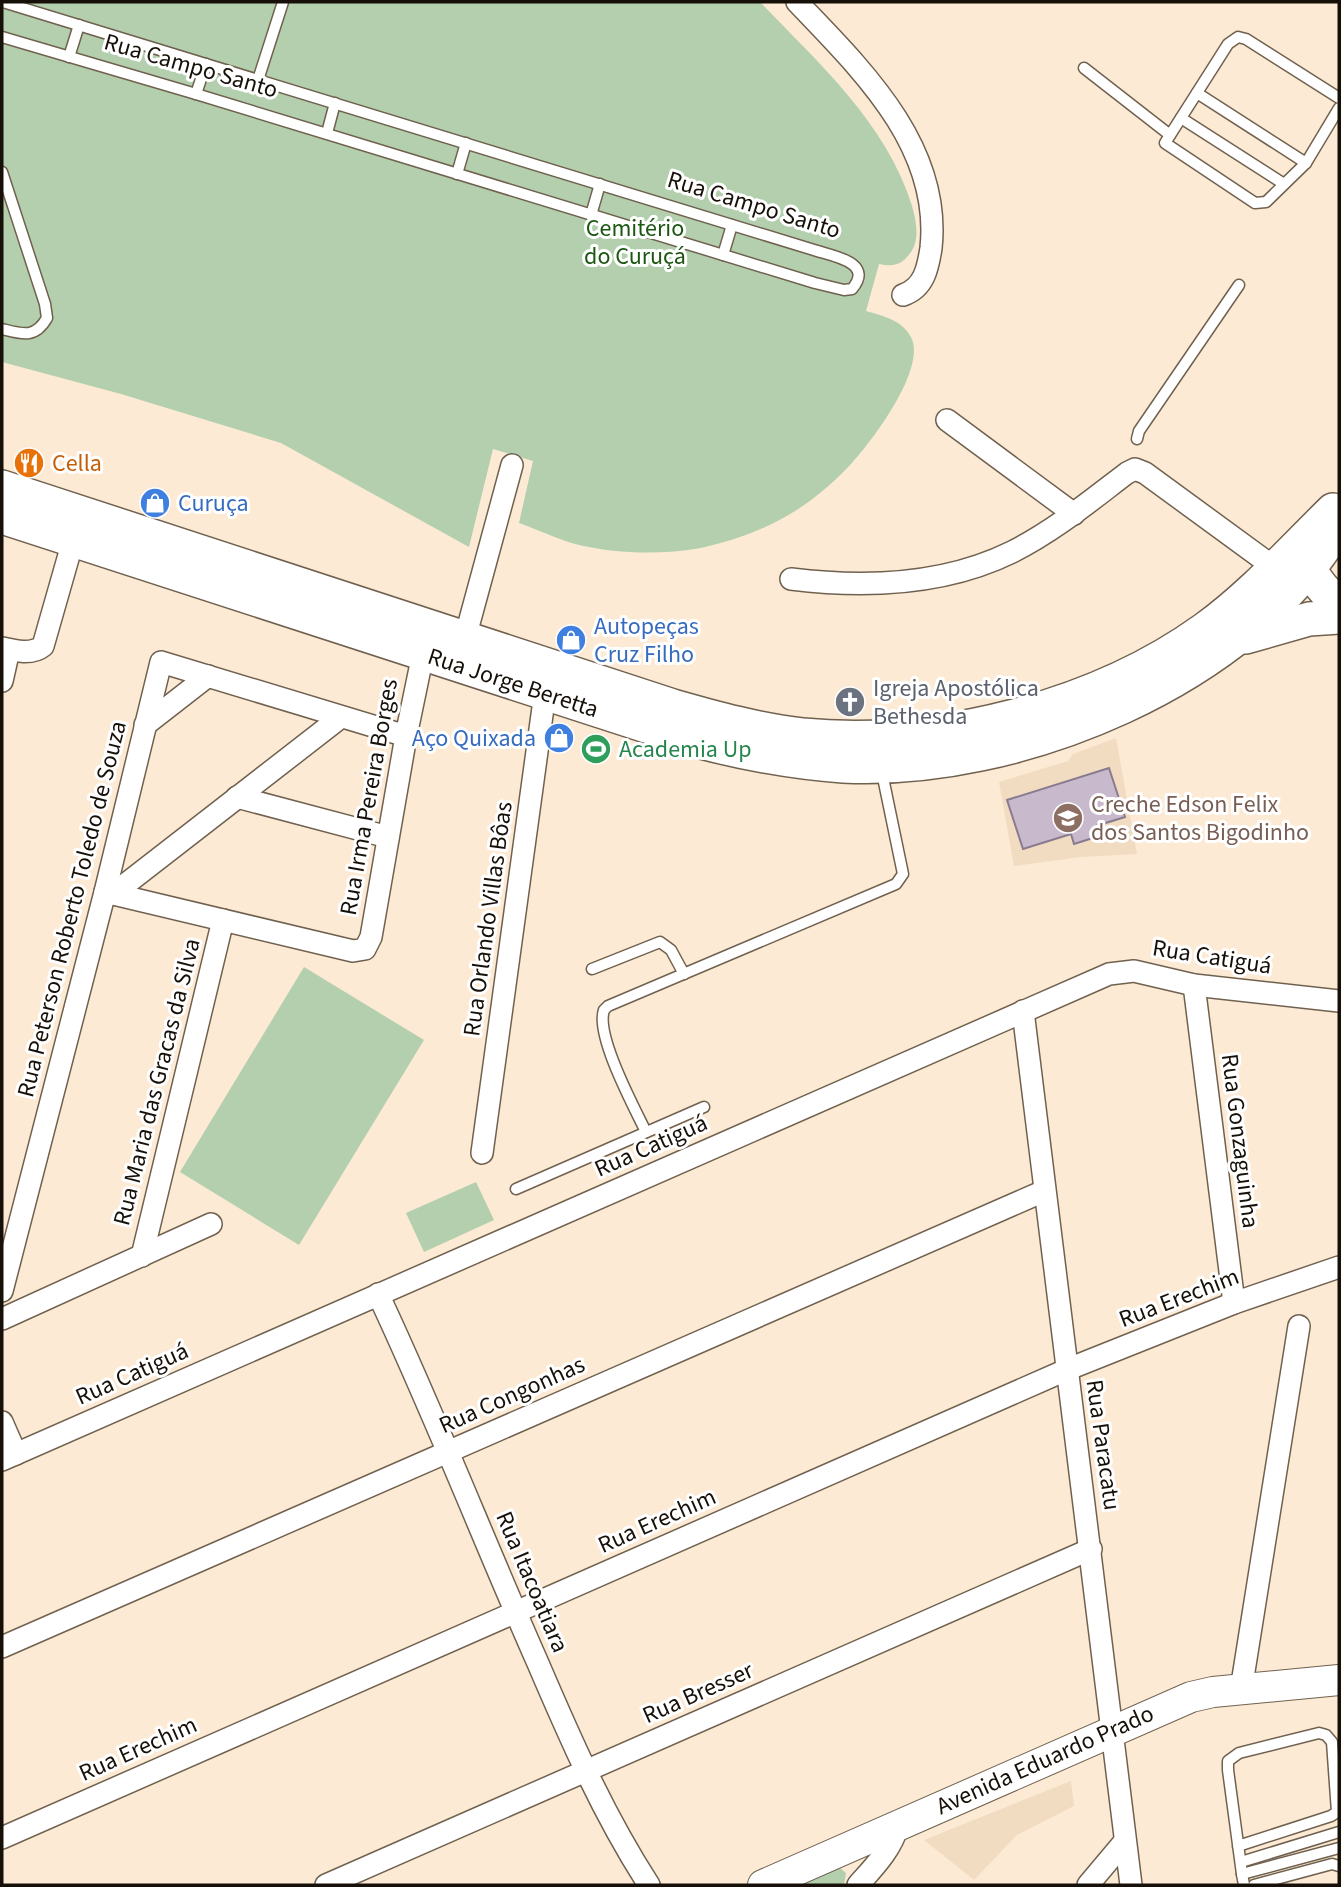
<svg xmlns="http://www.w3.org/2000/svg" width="1341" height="1887" viewBox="0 0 1341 1887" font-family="'Source Sans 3',sans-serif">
	<rect width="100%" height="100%" fill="#fcead5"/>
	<g fill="#f2dcc1">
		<path d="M1116,738L1137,854L1081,857L1014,866L999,782L1068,761L1073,754Z"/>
		<path d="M1071,1781L1074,1806L1017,1835L974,1880L924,1840Z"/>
	</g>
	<g fill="#b3cfae">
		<path d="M2,2H760C818,63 886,122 912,206C916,220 920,239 911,252C902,265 894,267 879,264L866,311C883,316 902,320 911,337C927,368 873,440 852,463C835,481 816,498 795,511C767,529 733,541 701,548C661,555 619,554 579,545C559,540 539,530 519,523L533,461L493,449L469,547L281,443L121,394L2,362Z"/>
		<path d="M304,967L424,1040L299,1245L180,1172Z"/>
		<path d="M476,1182L494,1220L424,1252L406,1213Z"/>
		<path d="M839,1867L846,1873L844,1885H792Z"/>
	</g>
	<path fill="#c8b9cd" stroke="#897b8e" stroke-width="2" d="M1109,768L1125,817L1096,826L1099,836L1074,844L1071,834L1023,849L1007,800Z"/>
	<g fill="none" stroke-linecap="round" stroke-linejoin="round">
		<g stroke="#70614f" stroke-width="13">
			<g id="lane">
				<path d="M2,37L196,94L815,283L844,290L852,289C875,262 832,256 814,250L3,2"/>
				<path d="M69,57L79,25"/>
				<path d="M1084,68L1170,135"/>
				<path d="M258,80L283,2"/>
				<path d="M1197,93L1306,163"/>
				<path d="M196,94L206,64"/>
				<path d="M1339,98L1246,39L1238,37L1228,44L1165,143L1255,203L1266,202L1306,163L1339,108"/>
				<path d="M1181,118L1284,184"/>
				<path d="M327,133L335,103"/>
				<path d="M2,172L45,304L47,318C35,339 22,334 2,329"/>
				<path d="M457,174L466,143"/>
				<path d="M591,215L600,184"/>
				<path d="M723,255L732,225"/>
				<path d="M1137,439L1139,431L1239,285"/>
				<path d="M592,969L660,942L671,950L684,974"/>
				<path d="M646,1132C634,1107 595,1035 604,1010L608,1006L896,884L903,874L881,768"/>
				<path d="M516,1189L704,1107"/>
				<path d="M1238,1846L1331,1816L1337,1812L1332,1742L1326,1735L1319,1733L1239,1753L1228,1761V1770L1242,1874L1244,1885"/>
				<path d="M1241,1862L1339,1832"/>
				<path d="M1242,1874L1339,1848"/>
				<path d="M1254,1885L1332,1864L1339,1866"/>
			</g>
		</g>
		<g stroke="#70614f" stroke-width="24">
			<g id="street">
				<path d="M797,2C861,69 942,146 931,248C928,268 924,288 903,295"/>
				<path d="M947,420L1074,514"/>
				<path d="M791,579C864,588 945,585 1012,552C1054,531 1090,501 1127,473L1135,469L1145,473L1275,568"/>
				<path d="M465,638L512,465"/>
				<path d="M2,648C15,651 32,655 43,646L73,541"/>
				<path d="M2,681L9,650"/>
				<path d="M145,725L208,676"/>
				<path d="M237,797L388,837"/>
				<path d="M105,892L353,951L365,949L371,937L406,736L423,654"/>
				<path d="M113,894L341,717"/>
				<path d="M1194,985L1234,1303"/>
				<path d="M1023,1011L1131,1885"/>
				<path d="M482,1153L545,693"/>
				<path d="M142,1256L223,920"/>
				<path d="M2,1291L105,892L161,662L406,736"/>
				<path d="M378,1294C435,1415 483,1539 537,1661C570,1738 603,1814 649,1885"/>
				<path d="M2,1319L211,1224"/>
				<path d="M2,1422L16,1454"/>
				<path d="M2,1460L1109,974L1134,971L1194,985L1339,1001"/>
				<path d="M2,1647L1044,1191"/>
				<path d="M1241,1690L1299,1326"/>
				<path d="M2,1838L1066,1370L1234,1303L1339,1267"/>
				<path d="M326,1885L1091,1549"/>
				<path d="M858,1885C874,1867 891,1850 898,1826"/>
				<path d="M1088,1885L1125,1841"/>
			</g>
		</g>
		<g stroke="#70614f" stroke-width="32">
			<path id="secondary" d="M763,1885L1191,1697L1213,1692L1339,1680"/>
		</g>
		<g stroke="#70614f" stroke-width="36">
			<g id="primary">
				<path d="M2,487L673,706C715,718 758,730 802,735C936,748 1095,708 1205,629C1252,595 1291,551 1333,510"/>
				<path d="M2,517L671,734C727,750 785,762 843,766C1017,775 1249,680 1339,525"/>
				<path d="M1309,548C1302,568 1324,592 1339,603"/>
				<path d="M1246,637L1309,619L1339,617"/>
			</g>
		</g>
		<use href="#lane" stroke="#fff" stroke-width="10"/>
		<use href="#street" stroke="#fff" stroke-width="21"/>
		<use href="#secondary" stroke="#fff" stroke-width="30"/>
		<use href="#primary" stroke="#fff" stroke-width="33"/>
	</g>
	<defs>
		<g id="restaurant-disc" transform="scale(1.575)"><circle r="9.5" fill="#e8710a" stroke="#fff"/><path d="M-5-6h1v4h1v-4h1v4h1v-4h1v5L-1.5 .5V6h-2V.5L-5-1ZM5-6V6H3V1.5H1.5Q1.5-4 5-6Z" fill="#fff"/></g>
		<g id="shop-disc" transform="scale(1.575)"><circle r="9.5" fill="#3f7fe0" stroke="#fff"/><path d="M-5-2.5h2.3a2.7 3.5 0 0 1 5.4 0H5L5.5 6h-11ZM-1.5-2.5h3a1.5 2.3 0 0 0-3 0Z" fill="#fff"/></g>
		<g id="church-disc" transform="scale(1.575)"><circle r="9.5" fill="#6b7280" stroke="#fff"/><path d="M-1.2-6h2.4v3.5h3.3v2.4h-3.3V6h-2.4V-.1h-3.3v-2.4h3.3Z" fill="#fff"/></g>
		<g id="stadium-disc" transform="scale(1.575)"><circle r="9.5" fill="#2e9e5b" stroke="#fff"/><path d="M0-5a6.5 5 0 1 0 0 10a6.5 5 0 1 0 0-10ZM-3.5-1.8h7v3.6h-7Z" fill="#fff"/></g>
		<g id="school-disc" transform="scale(1.575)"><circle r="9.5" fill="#8d6e63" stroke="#fff"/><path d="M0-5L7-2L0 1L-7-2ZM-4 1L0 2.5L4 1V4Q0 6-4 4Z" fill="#fff"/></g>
	</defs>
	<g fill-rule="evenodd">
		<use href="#restaurant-disc" x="29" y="463"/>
		<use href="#shop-disc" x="155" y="503"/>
		<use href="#shop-disc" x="571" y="640"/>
		<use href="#church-disc" x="850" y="702"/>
		<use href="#shop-disc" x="559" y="738"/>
		<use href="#stadium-disc" x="596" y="749"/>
		<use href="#school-disc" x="1068" y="818"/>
	</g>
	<g text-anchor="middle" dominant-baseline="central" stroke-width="6" stroke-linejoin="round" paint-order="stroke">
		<g font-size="24" fill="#161009" stroke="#fff">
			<text transform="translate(191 66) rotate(16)">Rua Campo Santo</text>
			<text transform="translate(754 205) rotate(17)">Rua Campo Santo</text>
			<text transform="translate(513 683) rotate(18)">Rua Jorge Beretta</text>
			<text transform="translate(369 797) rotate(-80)">Rua Irma Pereira Borges</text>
			<text transform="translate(72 909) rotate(-76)">Rua Peterson Roberto Toledo de Souza</text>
			<text transform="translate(488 919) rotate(-82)">Rua Orlando Villas Bôas</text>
			<text transform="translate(1212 957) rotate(9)">Rua Catiguá</text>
			<text transform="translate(157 1082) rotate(-76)">Rua Maria das Gracas da Silva</text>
			<text transform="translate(1240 1141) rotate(83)">Rua Gonzaguinha</text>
			<text transform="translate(651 1146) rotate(-24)">Rua Catiguá</text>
			<text transform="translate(1179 1298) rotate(-21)">Rua Erechim</text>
			<text transform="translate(132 1374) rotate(-24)">Rua Catiguá</text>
			<text transform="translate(512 1395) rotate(-24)">Rua Congonhas</text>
			<text transform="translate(1103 1445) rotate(82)">Rua Paracatu</text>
			<text transform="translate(657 1521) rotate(-24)">Rua Erechim</text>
			<text transform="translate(532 1582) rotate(67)">Rua Itacoatiara</text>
			<text transform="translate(698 1693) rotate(-24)">Rua Bresser</text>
			<text transform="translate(138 1749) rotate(-24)">Rua Erechim</text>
			<text transform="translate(1045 1760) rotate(-24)">Avenida Eduardo Prado</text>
		</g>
		<g font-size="24" fill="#1c5712" stroke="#fff">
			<text x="635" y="228">Cemitério<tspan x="635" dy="28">do Curuçá</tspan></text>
		</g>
		<g font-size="24" fill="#c56008" stroke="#fff" text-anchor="start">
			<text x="52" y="463">Cella</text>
		</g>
		<g font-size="24" fill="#366cbe" stroke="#fff" text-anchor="start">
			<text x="178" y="503">Curuça</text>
			<text x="594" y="626">Autopeças<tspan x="594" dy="28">Cruz Filho</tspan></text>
			<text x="536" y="738" text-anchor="end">Aço Quixada</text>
		</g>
		<g font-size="24" fill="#5b616d" stroke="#fff" text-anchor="start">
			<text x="873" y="688">Igreja Apostólica<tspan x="873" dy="28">Bethesda</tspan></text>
		</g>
		<g font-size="24" fill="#27864d" stroke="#fff" text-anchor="start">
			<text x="619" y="749">Academia Up</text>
		</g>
		<g font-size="24" fill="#785e54" stroke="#fff" text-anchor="start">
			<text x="1091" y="804">Creche Edson Felix<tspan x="1091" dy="28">dos Santos Bigodinho</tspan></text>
		</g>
	</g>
	<rect width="1341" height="1887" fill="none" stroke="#161009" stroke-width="7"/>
</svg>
